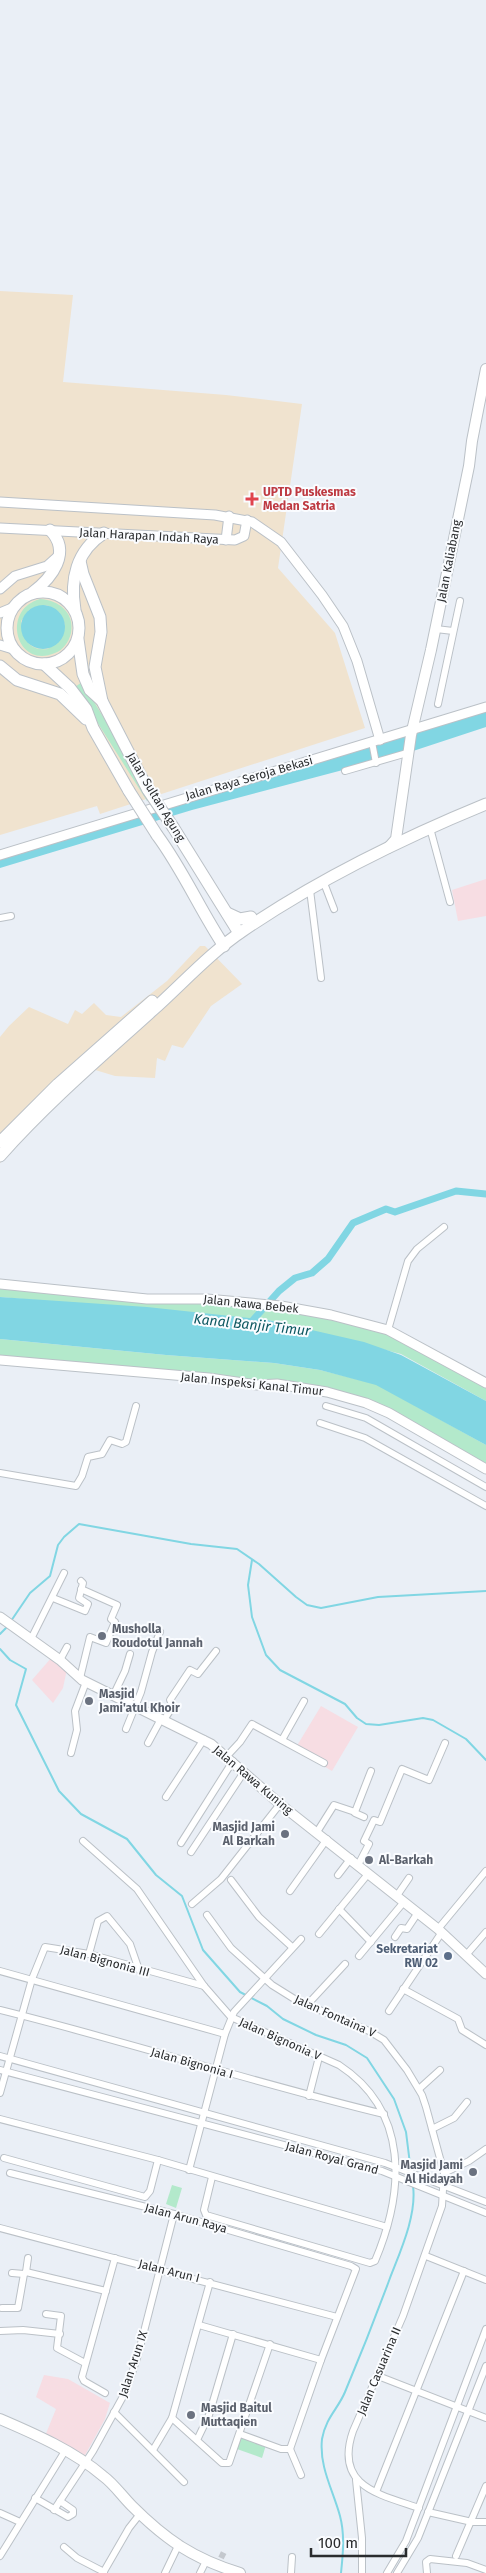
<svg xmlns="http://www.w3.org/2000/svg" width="486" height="2573" viewBox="0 0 486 2573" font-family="'Fira Sans',sans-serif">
	<rect width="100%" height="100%" fill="#eaeff6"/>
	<g fill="#f0e3cf">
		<path d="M0,291L73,295L63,382L226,395L302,404L278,568L335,633L365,728L100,814L97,806L0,835Z"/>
		<path d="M200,946H205L242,984L211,1006L183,1048L172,1045L165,1061L157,1058L155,1078L115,1076L92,1069L0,1163V1037L9,1026L29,1007L68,1024L75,1010L82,1014L94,1003L106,1015L121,1017L167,981Z"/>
	</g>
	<g fill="#f7dde3">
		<path d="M486,879V916L458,921L452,890Z"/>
		<path d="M52,1657L67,1669L63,1688L53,1703L32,1680Z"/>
		<path d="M321,1706L358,1727L332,1771L295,1749Z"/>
		<path d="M44,2375L68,2379L110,2403L105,2419L84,2457L45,2436L56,2409L36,2397Z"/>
	</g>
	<g fill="#b3e9cb" fill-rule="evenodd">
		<path d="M40,599C59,600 75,613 71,633C69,642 63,650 55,653C17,670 0,610 40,599ZM47,605L59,612L65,624L48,649C27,651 24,638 21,621L29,610Z"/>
		<path d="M82,682L153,799L147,801L75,687Z"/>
		<path d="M0,1284L281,1306L388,1330L486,1383V1401L401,1354L268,1320L0,1297Z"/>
		<path d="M0,1339L166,1355L274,1363L320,1370L376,1384L486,1445V1469L389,1413L313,1389L0,1360Z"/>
		<path d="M172,2185L182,2188L176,2208L166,2204Z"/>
		<path d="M241,2437L266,2445L262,2458L237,2449Z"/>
	</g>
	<g fill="#81d6e3">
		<circle cx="43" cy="627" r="22"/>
		<path d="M486,707V727L407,753L192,810L0,868V854Z"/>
		<path d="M0,1297L147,1307L268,1320L364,1342L401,1355L486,1401V1445L376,1385L320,1370L274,1363L166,1355L0,1339Z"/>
	</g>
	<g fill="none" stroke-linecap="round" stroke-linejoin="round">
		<g stroke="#81d6e3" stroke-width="2">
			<path d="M252,1560L248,1585L252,1617L266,1655L280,1670L345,1704L357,1718L366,1724L379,1725L423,1718L433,1720L466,1739L486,1760"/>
			<path d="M11,1621L30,1593L50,1576L58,1545L64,1537L79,1524L191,1544L237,1549L259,1564L296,1597L307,1605L321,1608L378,1597L486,1591"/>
			<path d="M0,1634L7,1627"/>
			<path d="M0,1649L10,1660L26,1669L16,1705L59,1791L81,1814L127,1839L156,1875L182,1896L203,1950L240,1992L267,2006L283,2019L316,2035L346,2045L367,2058L394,2099L406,2132L411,2172"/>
			<path d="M341,2573C343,2554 345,2535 340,2516C333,2490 319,2467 322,2439C326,2417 338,2409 345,2392C361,2354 376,2316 390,2278C400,2252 417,2215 413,2186"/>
		</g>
		<path stroke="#81d6e3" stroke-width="7" d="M253,1320L279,1291L295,1278L312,1273L328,1259L353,1223L386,1209L395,1212L456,1191L486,1194"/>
		<path stroke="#c4c8ce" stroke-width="6" stroke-dasharray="6 3" stroke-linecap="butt" d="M221,2558L225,2550"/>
		<g stroke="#bbc1c7" stroke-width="8">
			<g id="street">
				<path d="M436,629L453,631"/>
				<path d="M438,704L460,601"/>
				<path d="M372,742L376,763"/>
				<path d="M345,771L407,753"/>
				<path d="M430,828L450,902"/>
				<path d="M324,883L334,909"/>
				<path d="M310,890L321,978"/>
				<path d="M0,918L11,916"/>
				<path d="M388,1330L408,1261L417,1249L444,1227"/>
				<path d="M326,1406L366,1418L486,1487"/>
				<path d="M320,1423L365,1438L486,1506"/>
				<path d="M0,1473L76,1486L82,1476L88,1457L102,1454L110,1440L122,1444L126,1442L136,1406"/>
				<path d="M53,1598L85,1611L88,1604L79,1598L83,1583L81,1581"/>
				<path d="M31,1639L64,1573"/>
				<path d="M60,1660L67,1647"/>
				<path d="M80,1678L90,1637L106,1643L115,1622L111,1619L117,1605L81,1589"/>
				<path d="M113,1696L125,1671L130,1654"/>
				<path d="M164,1720L173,1706L170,1700L190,1670L198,1674L216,1651"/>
				<path d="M126,1729L141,1692L152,1652L160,1632"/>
				<path d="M282,1740L304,1701"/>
				<path d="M148,1743L161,1719"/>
				<path d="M71,1753L77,1730L75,1711L86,1682"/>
				<path d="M227,1756L240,1742L252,1724L324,1763"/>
				<path d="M166,1797L204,1739"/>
				<path d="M355,1813L364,1817"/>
				<path d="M317,1832L334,1805L355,1812L371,1771"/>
				<path d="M83,1841L137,1889L204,1986L231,2017L339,2065C409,2111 405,2190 375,2261L370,2263L206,2215L204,2210L212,2177"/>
				<path d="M181,1843L233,1761"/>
				<path d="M191,1852L244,1772"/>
				<path d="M358,1865L369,1844L364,1841L374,1820L380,1822L402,1769L429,1780L445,1743"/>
				<path d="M338,1875L351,1858"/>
				<path d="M231,1880L259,1917L292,1947"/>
				<path d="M290,1891L327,1839"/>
				<path d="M396,1897L409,1878"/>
				<path d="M192,1904L221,1879L280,1804"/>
				<path d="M339,1909L371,1942"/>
				<path d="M207,1915L231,1948L272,1985L296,2000L369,2031L384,2040L407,2070L422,2095L426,2107L444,2173L442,2206L403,2316L353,2431C334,2486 378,2494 419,2508"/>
				<path d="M438,1929L486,1871"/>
				<path d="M319,1934L368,1874"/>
				<path d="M395,1937L401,1928L407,1929L417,1914"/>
				<path d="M89,1954L98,1921L107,1916L130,1944L139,1970"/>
				<path d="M467,1954L486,1932"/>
				<path d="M359,1956L403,1903"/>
				<path d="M0,1971L225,2034"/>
				<path d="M403,1989L458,2019L462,2030L486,2045"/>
				<path d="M307,2005L345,1964"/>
				<path d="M0,2010C129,2042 255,2083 384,2114"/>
				<path d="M389,2011L442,1932"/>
				<path d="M0,2056L385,2163L486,2202"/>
				<path d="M0,2070L382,2171L486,2213"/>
				<path d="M419,2089L440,2070"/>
				<path d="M0,2093L32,1979L45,1947L89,1954L204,1986"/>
				<path d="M309,2096L319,2057"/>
				<path d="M0,2119L158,2160L387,2227"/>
				<path d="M432,2129L454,2118L467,2102"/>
				<path d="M4,2158L145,2197L150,2191L158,2160"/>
				<path d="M189,2170L225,2034L234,2012L301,1939"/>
				<path d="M10,2173L174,2214L351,2266L356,2269L321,2360L290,2449"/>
				<path d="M444,2173L469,2161L486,2149"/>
				<path d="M0,2228L337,2317"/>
				<path d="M426,2256L486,2280"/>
				<path d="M26,2272L28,2258"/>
				<path d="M12,2273L24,2274L26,2272L106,2291"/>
				<path d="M2,2308H18L24,2274"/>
				<path d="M46,2314L61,2316L57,2348L85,2363"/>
				<path d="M199,2325L321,2360"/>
				<path d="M0,2331L23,2330L60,2334"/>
				<path d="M378,2376L486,2418"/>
				<path d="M105,2393L84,2381L82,2377L115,2258"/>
				<path d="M114,2412L184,2482"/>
				<path d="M172,2418L222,2463H229L270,2344"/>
				<path d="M240,2434L281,2449H290L301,2475"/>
				<path d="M197,2440L209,2415L233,2334"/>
				<path d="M153,2450L172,2418L210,2282"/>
				<path d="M356,2480L362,2538V2573"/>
				<path d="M376,2492L464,2271"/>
				<path d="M35,2498L68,2517L73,2514V2510L60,2501"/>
				<path d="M54,2510L93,2451L126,2391L138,2355L174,2214"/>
				<path d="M428,2512L472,2522H486"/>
				<path d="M0,2513L20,2522"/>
				<path d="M64,2547L77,2558L104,2572"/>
				<path d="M0,2556L65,2451"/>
				<path d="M456,2556L486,2486"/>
				<path d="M103,2573L129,2528L140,2514"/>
				<path d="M165,2573L178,2546"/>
				<path d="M200,2573L206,2561"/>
				<path d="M291,2573L292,2557"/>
				<path d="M387,2573L406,2541L486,2329"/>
				<path d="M397,2573L418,2538L486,2366"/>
				<path d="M427,2573L426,2562L430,2559L467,2563L486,2570"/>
			</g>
		</g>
		<g stroke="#bbc1c7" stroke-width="11">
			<g id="secondary">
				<path d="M0,502L215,515L252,522L281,542L322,595L343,626L357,661L380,740"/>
				<path d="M0,528L235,540L244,536L247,520"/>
				<path d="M226,540L229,516"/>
				<path d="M0,589L15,576L47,566L57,557"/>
				<path d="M0,613L12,608"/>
				<path d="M0,645L13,649"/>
				<path d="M0,855L486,707"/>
				<path d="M0,1284L147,1299H207L281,1306L331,1315L388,1330L486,1383"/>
				<path d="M0,1360L209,1378L257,1385L277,1384L327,1392L366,1403L389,1413L486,1469"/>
				<path d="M0,1617L60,1660L82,1680L211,1744L280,1804L438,1929L486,1974"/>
			</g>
		</g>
		<g stroke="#bbc1c7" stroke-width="12">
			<g id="primary">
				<path d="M388,848L396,839L411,735L431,650L469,466L472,441L486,369"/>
				<path d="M0,2419C35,2434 74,2451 103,2476C114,2484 122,2496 132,2506C166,2540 194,2559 240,2573"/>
			</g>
		</g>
		<g stroke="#bbc1c7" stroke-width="13">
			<g id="highway">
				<path d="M80,561L83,574L100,617L101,632L95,667L102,701"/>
				<circle cx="43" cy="628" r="36"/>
				<path d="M32,593C52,578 72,552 50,530"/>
				<path d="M75,610C70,580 76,551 104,533"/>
				<path d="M78,639L83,674L90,690L102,701L148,790"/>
				<path d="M44,664L70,688L86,709L93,728L129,791"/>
				<path d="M0,666L17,680L60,694L86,719"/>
				<path d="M173,827L239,933"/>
				<path d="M157,835C183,870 200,910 224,946"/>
				<path d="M227,913L240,919L251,917"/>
				<path d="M0,1142L58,1084L152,1001"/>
				<path d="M0,1156C47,1103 101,1057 153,1010C183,983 211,952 244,930C319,879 403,838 486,804"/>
			</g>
		</g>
		<use href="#street" stroke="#fff" stroke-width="6"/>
		<use href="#secondary" stroke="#fff" stroke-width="9"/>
		<use href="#primary" stroke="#fff" stroke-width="10"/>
		<use href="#highway" stroke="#fff" stroke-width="11"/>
		<g stroke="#bbc1c7" stroke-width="13" stroke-linecap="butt">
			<g id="highway-bridge">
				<path d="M148,790L173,827"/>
				<path d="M129,791L157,835"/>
			</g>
		</g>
		<use href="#highway-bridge" stroke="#fff" stroke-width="11"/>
	</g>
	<path fill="#e0444e" stroke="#fafcff" stroke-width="2" d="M249.5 491.5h5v5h5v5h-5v5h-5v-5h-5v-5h5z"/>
	<g fill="#6b7280" stroke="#fafcff" stroke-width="2">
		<circle cx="102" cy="1636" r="5"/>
		<circle cx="89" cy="1701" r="5"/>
		<circle cx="285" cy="1834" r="5"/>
		<circle cx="369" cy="1860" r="5"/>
		<circle cx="473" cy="2172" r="5"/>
		<circle cx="191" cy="2415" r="5"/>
	</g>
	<circle fill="#5c6f8a" stroke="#fafcff" stroke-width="2" cx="448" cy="1956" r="5"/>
	<g text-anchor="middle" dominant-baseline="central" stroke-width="4" stroke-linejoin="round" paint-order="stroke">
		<g font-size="12" font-weight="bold" fill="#be3a42" stroke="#fafcff" text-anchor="start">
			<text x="263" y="492">UPTD Puskesmas<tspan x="263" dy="14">Medan Satria</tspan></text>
		</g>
		<g font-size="12" fill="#2a2c2e" stroke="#fafcff">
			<text transform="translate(149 536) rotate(3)">Jalan Harapan Indah Raya</text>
			<text transform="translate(449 561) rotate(-79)">Jalan Kaliabang</text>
			<text transform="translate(249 778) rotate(-16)">Jalan Raya Seroja Bekasi</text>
			<text transform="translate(156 797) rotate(59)">Jalan Sultan Agung</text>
			<text transform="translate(251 1304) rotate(6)">Jalan Rawa Bebek</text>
			<text transform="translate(252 1384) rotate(6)">Jalan Inspeksi Kanal Timur</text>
			<text transform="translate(253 1780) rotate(40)">Jalan Rawa Kuning</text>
			<text transform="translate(105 1961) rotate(15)">Jalan Bignonia III</text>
			<text transform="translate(335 2016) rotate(24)">Jalan Fontaina V</text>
			<text transform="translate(280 2039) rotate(24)">Jalan Bignonia V</text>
			<text transform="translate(192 2063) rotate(16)">Jalan Bignonia I</text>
			<text transform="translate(332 2158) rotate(15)">Jalan Royal Grand</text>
			<text transform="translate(186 2218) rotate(15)">Jalan Arun Raya</text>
			<text transform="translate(169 2271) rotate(14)">Jalan Arun I</text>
			<text transform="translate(133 2364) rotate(-72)">Jalan Arun IX</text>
			<text transform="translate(379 2371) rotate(-67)">Jalan Casuarina II</text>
		</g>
		<g font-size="12" font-weight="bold" fill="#5b616d" stroke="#fafcff" text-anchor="start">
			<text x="112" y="1629">Musholla<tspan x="112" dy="14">Roudotul Jannah</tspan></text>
			<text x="99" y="1694">Masjid<tspan x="99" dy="14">Jami'atul Khoir</tspan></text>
			<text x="275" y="1827" text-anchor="end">Masjid Jami<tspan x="275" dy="14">Al Barkah</tspan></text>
			<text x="379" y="1860">Al-Barkah</text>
			<text x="463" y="2165" text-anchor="end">Masjid Jami<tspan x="463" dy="14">Al Hidayah</tspan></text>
			<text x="201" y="2408">Masjid Baitul<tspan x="201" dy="14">Muttaqien</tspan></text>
		</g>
		<g font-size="12" font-weight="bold" fill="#4e5e75" stroke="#fafcff" text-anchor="end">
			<text x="438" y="1949">Sekretariat<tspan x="438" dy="14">RW 02</tspan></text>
		</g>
		<g font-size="14" font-style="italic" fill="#0d5861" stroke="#fafcff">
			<text transform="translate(252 1325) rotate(6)">Kanal Banjir Timur</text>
		</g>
	</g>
	<path d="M311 2548v8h95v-8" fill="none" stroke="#2a2c2e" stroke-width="2.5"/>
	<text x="318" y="2548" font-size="15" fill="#2a2c2e" stroke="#fafcff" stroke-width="4" paint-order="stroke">100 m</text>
</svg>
